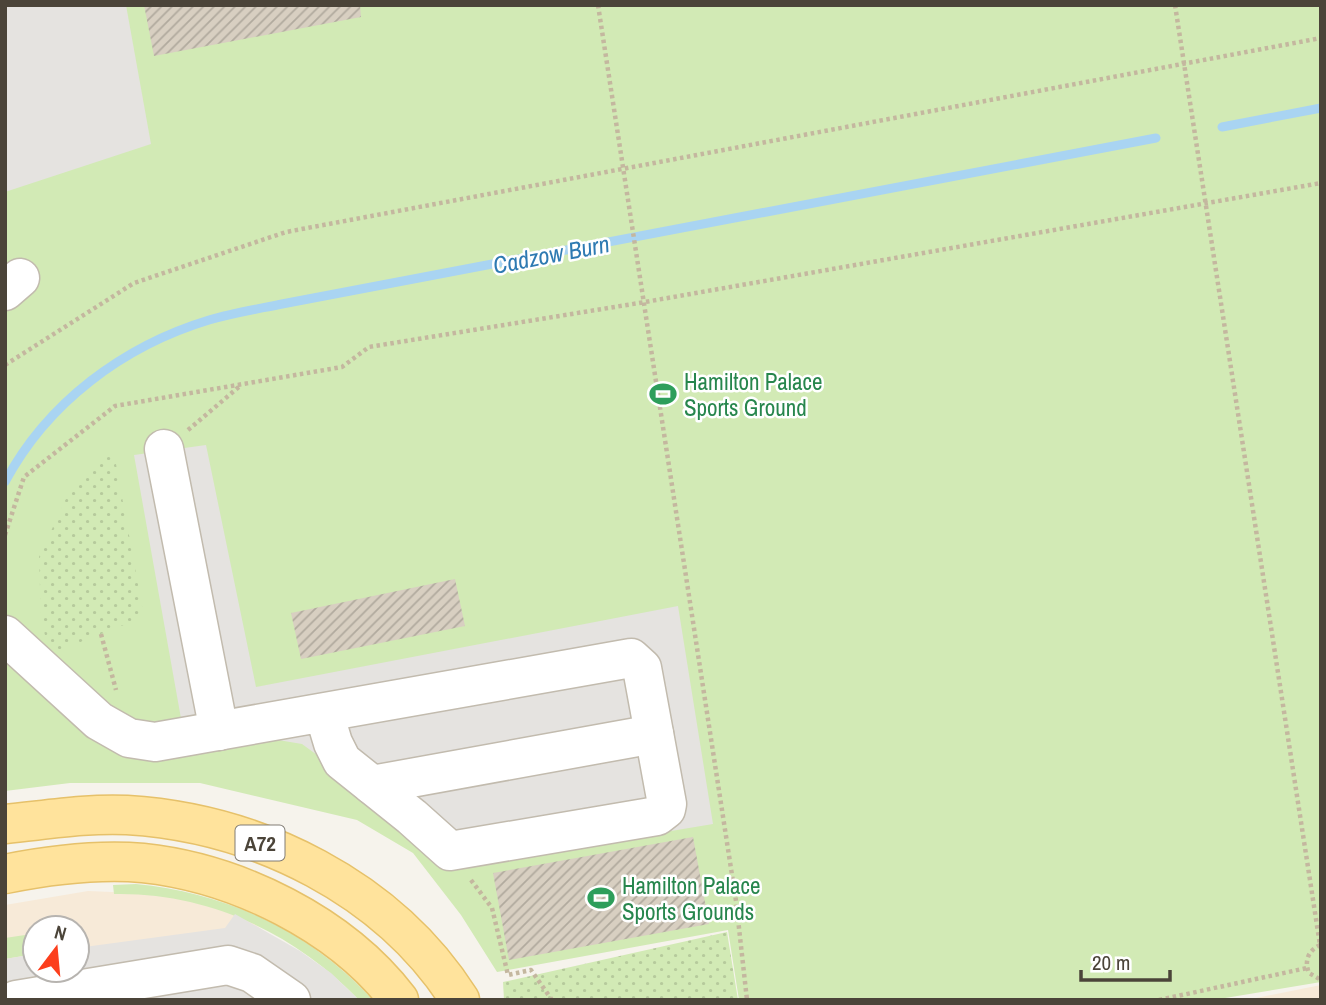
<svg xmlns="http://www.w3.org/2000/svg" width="1326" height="1005" viewBox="0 0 1326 1005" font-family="'Archivo Narrow',sans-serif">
	<defs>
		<pattern id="park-dots" width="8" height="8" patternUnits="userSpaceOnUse" patternTransform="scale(1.75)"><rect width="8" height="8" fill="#d2eab5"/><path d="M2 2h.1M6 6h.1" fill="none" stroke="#b6ca9c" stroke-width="1.8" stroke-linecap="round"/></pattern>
		<pattern id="building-hatch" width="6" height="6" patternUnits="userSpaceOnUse" patternTransform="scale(1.75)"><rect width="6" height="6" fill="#d8cfc1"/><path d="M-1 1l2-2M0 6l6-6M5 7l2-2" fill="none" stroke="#b1aa9e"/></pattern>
	</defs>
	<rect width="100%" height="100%" fill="#f6f3ec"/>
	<g fill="#f7ead8" fill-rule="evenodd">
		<path d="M88,891L136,893L183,899L235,914L253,923L359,1000H5V905ZM35,928H77V970H35Z"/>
		<path d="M1321,985V1000H1246Z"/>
	</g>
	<g fill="#d2eab5">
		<path d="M5,5H1321V982L1213,1000H739L728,930L497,972L461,915L413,853L357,820L200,783H70L5,791Z"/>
		<path d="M136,884C227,893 310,931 373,1000H359C295,933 207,892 114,894L113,885Z"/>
		<path d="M25,935L27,945L35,943V954L5,959V938Z"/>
	</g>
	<g fill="url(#park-dots)">
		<path d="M114,453L144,617L50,654L41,620L39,557L70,490L99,462Z"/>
		<path d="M727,932L738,1000H504L503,982Z"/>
	</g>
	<g fill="#e5e3e0">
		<path d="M5,5H126L151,144L5,192Z"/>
		<path d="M206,445L256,687L678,606L713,824L468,865L302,744L182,724L134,455Z"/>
		<path d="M235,914L300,951L331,973L359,1000H262L261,997L245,1000H5V959L35,954V970H77V948L225,928Z"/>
	</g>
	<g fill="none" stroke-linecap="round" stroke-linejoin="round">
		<g stroke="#a9d4f2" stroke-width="9">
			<path d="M1222,127L1321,108"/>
			<path d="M5,482C47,403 123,346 209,320C233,313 258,309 282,304L1156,138"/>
		</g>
	</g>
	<g fill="url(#building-hatch)">
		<path d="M144,5H360L361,17L154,56Z"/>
		<path d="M455,579L465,626L301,659L291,613Z"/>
		<path d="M693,837L709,924L509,960L493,873Z"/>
	</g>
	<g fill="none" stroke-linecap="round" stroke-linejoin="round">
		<g stroke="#c2bbae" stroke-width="41">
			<g id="minor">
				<path d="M5,291L20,278"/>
				<path d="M164,449L219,731"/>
				<path d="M5,635L99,721L129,738L155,742L631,658L642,668L667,804L666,809L657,816L450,851L412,817L342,761L333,743L324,713"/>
				<path d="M372,785L654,734"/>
				<path d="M16,1000L228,965L252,973L291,1000"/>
			</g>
		</g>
		<g stroke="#e6c16a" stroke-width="41">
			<g id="major">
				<path d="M5,824C46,820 87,813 127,815C258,823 389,888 460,1000"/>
				<path d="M5,874C50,865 97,859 143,863C237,873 341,924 399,1000"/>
			</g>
		</g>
		<g stroke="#c4b79f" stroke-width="4.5" stroke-dasharray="3.5 3.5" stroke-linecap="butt">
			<path d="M598,5L736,901L747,1000"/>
			<path d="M1175,5L1320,945"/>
			<path d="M5,365L134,283L286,232L1321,38"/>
			<path d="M188,430L240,386"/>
			<path d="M5,535L24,477L115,406L342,367L369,347L645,302L1321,183"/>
			<path d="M101,634L116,690"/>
			<path d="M471,880L492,908L508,975L531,970L552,1000"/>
			<path d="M1320,945C1308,951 1304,961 1309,973L1321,980"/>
			<path d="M1159,1000L1307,968"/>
		</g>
		<use href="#minor" stroke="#fff" stroke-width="38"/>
		<use href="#major" stroke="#ffe39c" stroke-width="38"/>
	</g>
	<defs>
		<g id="stadium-bare" transform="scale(2.1)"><path d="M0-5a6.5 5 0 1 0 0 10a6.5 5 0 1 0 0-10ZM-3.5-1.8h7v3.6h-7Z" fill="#2e9e5b" stroke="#fff" stroke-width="2.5" paint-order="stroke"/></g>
	</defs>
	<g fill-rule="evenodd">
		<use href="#stadium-bare" x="663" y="394"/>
		<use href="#stadium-bare" x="601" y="898"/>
	</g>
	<g text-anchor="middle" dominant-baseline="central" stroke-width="5" stroke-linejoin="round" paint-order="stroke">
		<rect fill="#fff" stroke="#817c74" stroke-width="2" x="235.5" y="825.5" width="49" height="35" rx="5"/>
		<g font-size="21" font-weight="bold" fill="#4b4439">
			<text x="260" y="843">A72</text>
		</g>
		<g font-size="23" fill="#27864d" stroke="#fff" text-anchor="start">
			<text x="684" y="381">Hamilton Palace<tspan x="684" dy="26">Sports Ground</tspan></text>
			<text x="622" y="885">Hamilton Palace<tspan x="622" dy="26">Sports Grounds</tspan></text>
		</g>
		<g font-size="24" font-style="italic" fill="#2e7ab2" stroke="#fff">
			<text transform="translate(551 254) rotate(-11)">Cadzow Burn</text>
		</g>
	</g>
	<rect width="1326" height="1005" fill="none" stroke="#4b4439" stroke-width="14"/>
	<g transform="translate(56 949) rotate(16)"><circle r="33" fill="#ffffff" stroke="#b7b4b0" stroke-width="2"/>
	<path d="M0-5L12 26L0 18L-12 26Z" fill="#fc3f1d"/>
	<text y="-10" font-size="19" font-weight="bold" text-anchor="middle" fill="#4b4439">N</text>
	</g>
	<path d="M1081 970v10h89v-10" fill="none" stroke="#4b4439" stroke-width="3.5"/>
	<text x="1092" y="970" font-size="21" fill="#4b4439" stroke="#ffffff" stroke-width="5" paint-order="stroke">20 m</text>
</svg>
